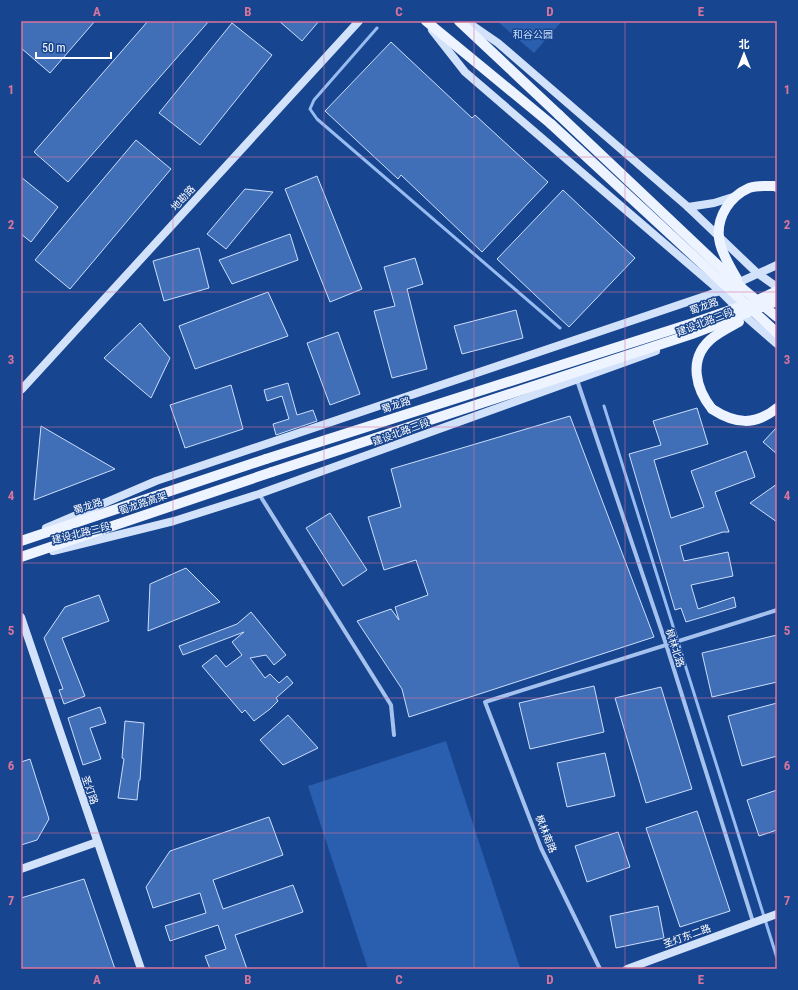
<svg xmlns="http://www.w3.org/2000/svg" width="798" height="990" viewBox="0 0 798 990" font-family="'Roboto Condensed','Noto Sans SC',sans-serif">
	<rect width="100%" height="100%" fill="#18458f"/>
	<g fill="#2a5eae">
		<path d="M497,21H562L534,53Z"/>
		<path d="M446,741L520,968L368,969L308,786Z"/>
	</g>
	<g fill="none" stroke-linecap="round" stroke-linejoin="round">
		<g stroke="#97bcf2" stroke-width="3">
			<path d="M377,28L314,100L310,109L317,119L560,328"/>
			<path d="M604,406L777,958"/>
		</g>
	</g>
	<g fill="#406fb8" stroke="#cbdefb">
		<path d="M21,21H95L50,73L21,48Z"/>
		<path d="M148,21H209L68,182L34,152Z"/>
		<path d="M279,21H319L302,41Z"/>
		<path d="M232,23L272,55L200,145L159,113Z"/>
		<path d="M391,42L472,118L475,115L548,182L482,252L401,175L398,179L325,111Z"/>
		<path d="M136,140L171,169L70,289L35,260Z"/>
		<path d="M317,176L362,289L330,302L285,189Z"/>
		<path d="M21,177L58,207L31,242L21,234Z"/>
		<path d="M245,189L273,192L226,249L207,234Z"/>
		<path d="M563,190L635,258L569,327L497,259Z"/>
		<path d="M290,234L298,260L232,284L219,260Z"/>
		<path d="M199,248L209,288L164,301L153,261Z"/>
		<path d="M415,258L423,284L407,289L427,369L392,378L374,311L395,306L384,267Z"/>
		<path d="M268,292L288,336L195,369L179,326Z"/>
		<path d="M516,310L523,338L462,354L454,326Z"/>
		<path d="M140,323L170,358L151,398L104,358Z"/>
		<path d="M338,332L360,394L330,405L307,343Z"/>
		<path d="M288,383L297,415L313,410L317,421L276,435L273,424L289,419L282,396L267,401L264,390Z"/>
		<path d="M231,385L243,429L185,448L170,405Z"/>
		<path d="M697,408L708,444L654,460L671,518L704,507L691,471L746,451L755,477L715,492L729,532H723L680,546L684,561L728,552L733,576L691,585L698,609L734,597L736,607L686,622L681,608L675,610L629,454L661,445L653,421Z"/>
		<path d="M570,416L654,637L409,717L402,689L357,621L391,609L399,620L395,607L428,595L416,560L384,570L368,517L401,507L391,469Z"/>
		<path d="M41,426L115,469L34,500Z"/>
		<path d="M777,427V454L763,442Z"/>
		<path d="M777,484V522L750,503Z"/>
		<path d="M330,513L367,570L343,586L306,528Z"/>
		<path d="M186,568L220,602L148,631L150,584Z"/>
		<path d="M99,595L109,621L62,638L85,696L64,704L59,690L63,689L44,638L65,607Z"/>
		<path d="M251,612L286,655L274,665L266,655L250,658L265,678L270,674L279,683L287,676L293,683L276,698L278,701L270,709L254,721L245,710L242,713L202,666L216,655L226,667L242,655L232,642L244,632L183,655L179,646L237,624Z"/>
		<path d="M777,635V682L712,697L702,653Z"/>
		<path d="M594,686L604,732L530,749L519,703Z"/>
		<path d="M661,687L692,789L646,803L615,698Z"/>
		<path d="M777,703V756L742,766L728,716Z"/>
		<path d="M100,707L106,723L90,728L101,759L83,765L68,718Z"/>
		<path d="M288,715L318,748L283,765L260,740Z"/>
		<path d="M125,721L144,723L140,780H139L137,800L118,798L124,759L122,758Z"/>
		<path d="M605,753L615,796L567,807L557,763Z"/>
		<path d="M30,759L49,819L37,840L21,845V762Z"/>
		<path d="M777,790V830L759,836L747,800Z"/>
		<path d="M697,811L730,911L680,927L646,828Z"/>
		<path d="M269,817L283,855L213,880L223,909L293,885L303,912L235,935L247,969H210L205,956L226,949L218,925L170,941L165,926L206,913L200,893L153,908L146,887L170,851Z"/>
		<path d="M618,832L630,867L587,882L575,846Z"/>
		<path d="M84,879L115,969H21V898Z"/>
		<path d="M658,906L664,938L616,948L610,916Z"/>
	</g>
	<g fill="none" stroke-linecap="round" stroke-linejoin="round">
		<g stroke="#a5c2ef" stroke-width="4">
			<path d="M577,380L666,644L753,922"/>
			<path d="M21,399V388"/>
			<path d="M259,494L391,705L394,735"/>
			<path d="M600,969L541,848L485,702L777,610"/>
		</g>
		<g stroke="#d2e2fb" stroke-width="8">
			<path d="M466,21L498,43L688,207L757,273L777,287"/>
			<path d="M432,30L465,72L720,291L746,317L777,344"/>
			<path d="M688,207L714,203L736,196"/>
			<path d="M22,389L359,21"/>
			<path d="M46,528L156,481L720,291L777,265"/>
			<path d="M53,551L174,521L259,494L656,351"/>
			<path d="M21,617L141,969"/>
			<path d="M21,869L97,842"/>
			<path d="M627,969L777,914"/>
		</g>
		<g stroke="#edf3ff" stroke-width="10">
			<path d="M426,21L551,124"/>
			<path d="M459,21L559,115"/>
			<path d="M712,409C735,424 755,426 777,408"/>
			<path d="M21,541L266,459"/>
			<path d="M21,557L272,472"/>
		</g>
		<g stroke="#edf3ff" stroke-width="10">
			<path d="M559,115L743,289L777,317"/>
			<path d="M551,124L777,333"/>
			<path d="M737,279C723,255 710,234 726,208C731,200 740,192 749,188C756,185 766,186 774,186L777,187"/>
			<path d="M712,409C696,389 688,360 710,340C719,332 730,327 739,322"/>
			<path d="M266,459L693,323L751,303L777,291"/>
			<path d="M272,472L692,334L777,301"/>
		</g>
	</g>
	<path fill="none" stroke="#da749d" stroke-width="1" stroke-opacity="0.55" d="M173,21V969M324,21V969M474,21V969M625,21V969M21,157H777M21,292H777M21,427H777M21,563H777M21,698H777M21,833H777"/>
	<g text-anchor="middle" dominant-baseline="central" stroke-width="3" stroke-linejoin="round" paint-order="stroke">
		<g font-size="10" fill="#cbdefb" stroke="#18458f">
			<text x="533" y="34">和谷公园</text>
		</g>
		<g font-size="10" fill="#fff" stroke="#18458f">
			<text transform="translate(183 198) rotate(-48)">地勘路</text>
			<text transform="translate(704 306) rotate(-19)">蜀龙路</text>
			<text transform="translate(705 322) rotate(-21)">建设北路三段</text>
			<text transform="translate(396 405) rotate(-18)">蜀龙路</text>
			<text transform="translate(401 432) rotate(-20)">建设北路三段</text>
			<text transform="translate(143 503) rotate(-19)">蜀龙路高架</text>
			<text transform="translate(88 506) rotate(-18)">蜀龙路</text>
			<text transform="translate(81 533) rotate(-14)">建设北路三段</text>
			<text transform="translate(675 648) rotate(72)">枫林北路</text>
			<text transform="translate(90 790) rotate(71)">圣灯路</text>
			<text transform="translate(546 834) rotate(68)">枫林南路</text>
			<text transform="translate(687 936) rotate(-20)">圣灯东二路</text>
		</g>
	</g>
	<rect width="798" height="990" fill="none" stroke="#18458f" stroke-width="44"/>
	<g transform="translate(744 54)" stroke="#18458f" stroke-width="3" paint-order="stroke">
	<path d="M0-3L7 15L0 10L-7 15Z" fill="#ffffff"/>
	<text y="-6" font-size="11" font-weight="bold" text-anchor="middle" fill="#ffffff">北</text>
	</g>
	<path d="M36 52v6h75v-6" fill="none" stroke="#ffffff" stroke-width="2"/>
	<text x="42" y="52" font-size="12" fill="#ffffff" stroke="#18458f" stroke-width="3" paint-order="stroke">50 m</text>
	<rect x="22" y="22" width="754" height="946" fill="none" stroke="#da749d" stroke-width="1.5"/>
	<g font-size="13" text-anchor="middle" font-weight="bold" fill="#da749d">
		<text x="97" y="16">A</text>
		<text x="248" y="16">B</text>
		<text x="399" y="16">C</text>
		<text x="550" y="16">D</text>
		<text x="701" y="16">E</text>
		<text x="11" y="94">1</text>
		<text x="787" y="94">1</text>
		<text x="11" y="229">2</text>
		<text x="787" y="229">2</text>
		<text x="11" y="364">3</text>
		<text x="787" y="364">3</text>
		<text x="11" y="500">4</text>
		<text x="787" y="500">4</text>
		<text x="11" y="635">5</text>
		<text x="787" y="635">5</text>
		<text x="11" y="770">6</text>
		<text x="787" y="770">6</text>
		<text x="11" y="905">7</text>
		<text x="787" y="905">7</text>
		<text x="97" y="984">A</text>
		<text x="248" y="984">B</text>
		<text x="399" y="984">C</text>
		<text x="550" y="984">D</text>
		<text x="701" y="984">E</text>
	</g>
</svg>
